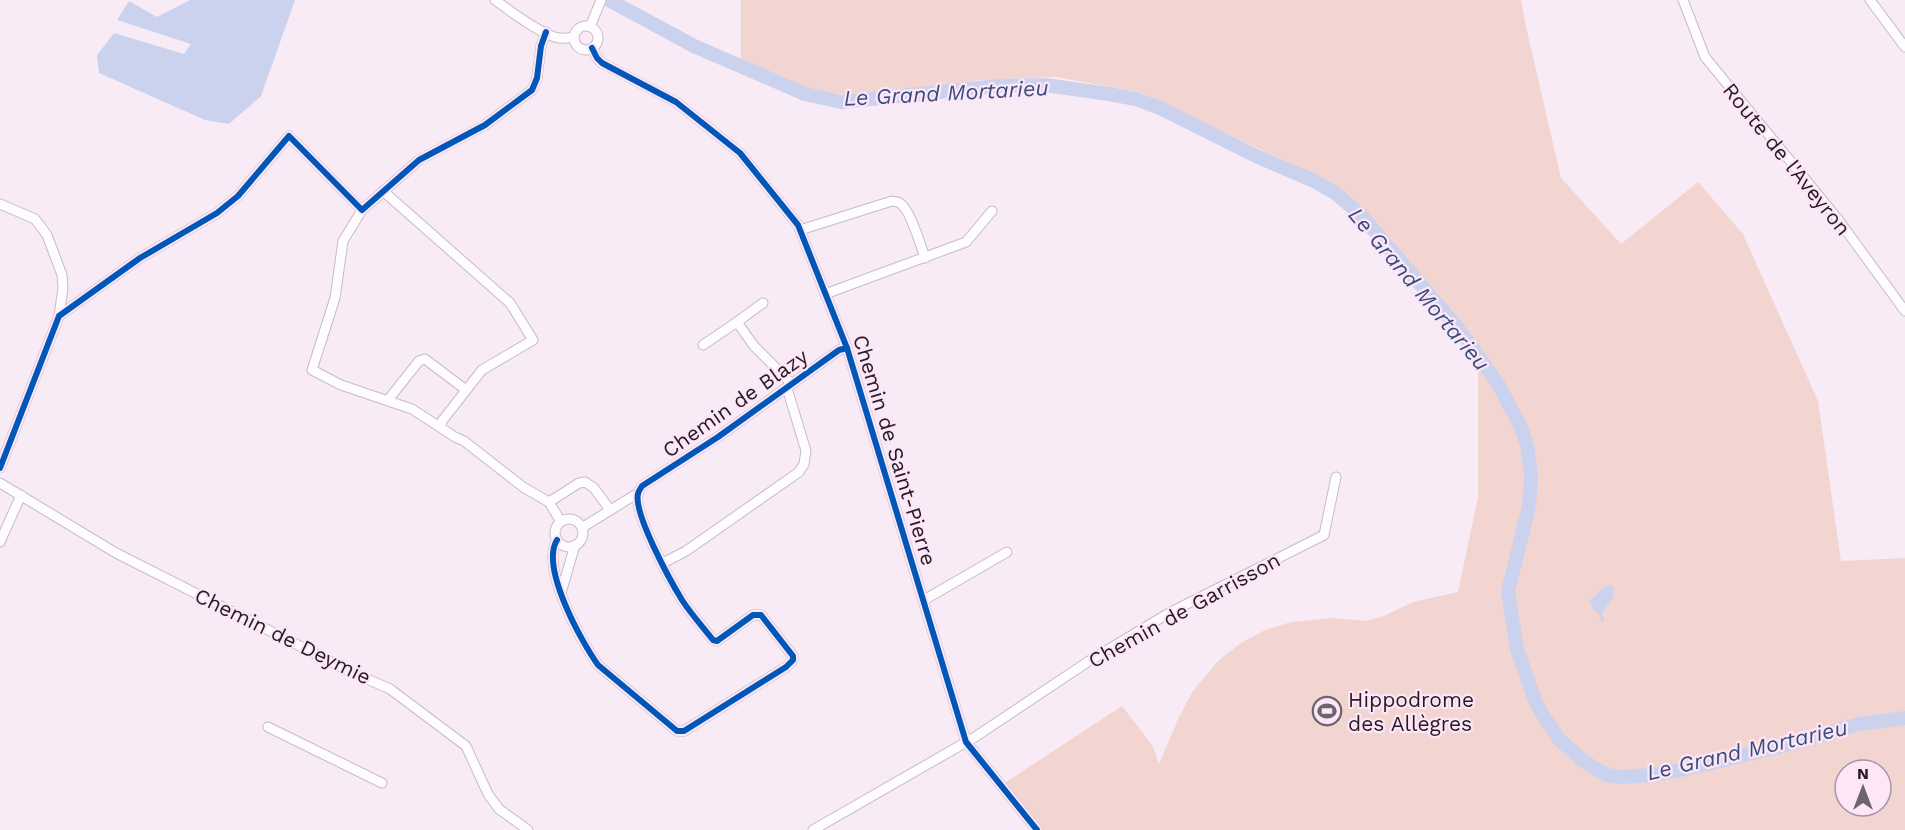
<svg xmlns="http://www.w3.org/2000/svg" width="1905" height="830" viewBox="0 0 1905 830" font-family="'Work Sans',sans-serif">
	<rect width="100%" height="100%" fill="#f8ebf5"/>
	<path fill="#f2d5d0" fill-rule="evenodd" d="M741,0H1521L1525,22L1561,178L1621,244L1698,182L1743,234L1818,401L1841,561L1905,558V830H1042L1003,784L1122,706L1153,746L1159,764L1179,717L1193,691L1219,660L1241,643L1265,630L1291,622L1333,618L1366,621L1384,616L1413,602L1458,592L1478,497V368L1470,336L1352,198L1291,164L1139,92L1056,77L980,80L869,95L818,93L741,63ZM1845,770H1881V806H1845Z"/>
	<g fill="#cad2ee">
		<path d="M190,0H295L261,96L229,124L205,120L99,73L97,55L114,33L184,54L191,44L117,20L129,1L157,17Z"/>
		<path d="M1609,585L1613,586L1614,597L1602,612L1604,621L1603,622L1600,620L1599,614L1593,610L1590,600C1596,598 1598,589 1609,585Z"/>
	</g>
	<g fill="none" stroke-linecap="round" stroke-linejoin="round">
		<path stroke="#cad2ee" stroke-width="14" d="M609,0L694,46L805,94L841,102L998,86L1045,85L1109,94L1136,99L1160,108L1256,156L1314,181L1335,193L1361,215L1456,326L1497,382L1522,429L1528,450L1531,477L1529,506L1508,592L1517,649L1536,703L1546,720L1559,739L1581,759L1596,769L1607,775L1620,777L1653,775L1690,768L1778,747L1859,724L1905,718"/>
		<g stroke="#c6bcc4" stroke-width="11">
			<g id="minor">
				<path d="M495,0C510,11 542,35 559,38C564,39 569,38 574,37"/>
				<path d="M1683,0L1705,57L1837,218L1905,311"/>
				<path d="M1870,0L1905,47"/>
				<circle cx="586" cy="38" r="12"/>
				<path d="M590,27L601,0"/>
				<path d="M592,48L597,58L602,63L676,102L740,153L798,225L847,348L966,742L1037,830"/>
				<path d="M383,191L510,303L533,340L482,370L442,421L440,427"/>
				<path d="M0,204L35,219L47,235L62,275L63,288L59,316"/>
				<path d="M362,210L343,241L335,298L312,370L341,385L412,409L455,437L464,441L523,487L549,502L561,522"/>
				<path d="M800,230L892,201C895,202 898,201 901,204C910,210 921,246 925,258"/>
				<path d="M825,294L966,242L992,211"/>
				<path d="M737,322L763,303"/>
				<path d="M703,345L737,322L754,346L792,384"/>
				<path d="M388,400L419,361L425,359L466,390"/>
				<path d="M0,468L59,316L140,258L217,213L238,196L289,136L362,210L419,160L485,125L532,90L537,78L541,46L546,32"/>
				<path d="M0,483L116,553L351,672L390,689L466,746L488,794L499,809L528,830"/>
				<path d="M549,502L579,483L585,482L594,488L610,510"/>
				<circle cx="569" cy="533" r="14"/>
				<path d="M583,527L638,493"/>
				<path d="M557,540C540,567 581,641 598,665L677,731H684L786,667L793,660V656L761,615H753L717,641L713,640C703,627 691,614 682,600C671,582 633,513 638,494C638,492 641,488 642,486L718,437L839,350L847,348"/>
				<path d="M0,542L21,495"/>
				<path d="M663,563L686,551L799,472L804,464L806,451L787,388"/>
				<path d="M561,593L575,545"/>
				<path d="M924,600L1007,552"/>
				<path d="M268,727L382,783"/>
				<path d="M813,830L975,737L1089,661L1169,613L1324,535L1336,477"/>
			</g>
		</g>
		<use href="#minor" stroke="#fefcfe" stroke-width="9"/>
		<g stroke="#fde6f8" stroke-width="10">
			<g id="cycleway">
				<path d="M592,48L597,58L602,63L676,102L740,153L798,225L847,348L966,742L1037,830"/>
				<path d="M0,468L59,316L140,258L217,213L238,196L289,136L362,210L419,160L485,125L532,90L537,78L541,46L546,32"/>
				<path d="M557,540C540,567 581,641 598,665L677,731H684L786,667L793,660V656L761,615H753L717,641L713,640C703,627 691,614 682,600C671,582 633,513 638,494C638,492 641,488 642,486L718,437L839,350L847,348"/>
			</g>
		</g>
		<use href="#cycleway" stroke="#0057b8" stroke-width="6"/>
	</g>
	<defs>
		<g id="stadium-ring" transform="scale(1.5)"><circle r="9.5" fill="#fde6f8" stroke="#6e646c" stroke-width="1.5"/><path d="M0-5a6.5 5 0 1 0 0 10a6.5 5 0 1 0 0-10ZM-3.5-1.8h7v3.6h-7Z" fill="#6e646c"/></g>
	</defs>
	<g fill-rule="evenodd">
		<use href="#stadium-ring" x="1327" y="711"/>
	</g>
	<g text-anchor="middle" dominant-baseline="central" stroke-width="4.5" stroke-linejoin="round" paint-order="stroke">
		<g font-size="21" fill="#241c22" stroke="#fde6f8">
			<text transform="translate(1787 159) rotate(51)">Route de l'Aveyron</text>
			<text transform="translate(735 403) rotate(-35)">Chemin de Blazy</text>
			<text transform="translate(895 450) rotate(73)">Chemin de Saint-Pierre</text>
			<text transform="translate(1184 610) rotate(-29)">Chemin de Garrisson</text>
			<text transform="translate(283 636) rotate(26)">Chemin de Deymie</text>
		</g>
		<g font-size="21" fill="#241c22" stroke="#fde6f8" text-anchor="start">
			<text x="1348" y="699">Hippodrome<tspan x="1348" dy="24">des Allègres</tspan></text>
		</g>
		<g font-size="22" font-style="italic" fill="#394d7d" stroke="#fde6f8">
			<text transform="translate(946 93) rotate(-3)">Le Grand Mortarieu</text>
			<text transform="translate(1419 289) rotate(50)">Le Grand Mortarieu</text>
			<text transform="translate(1747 750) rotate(-13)">Le Grand Mortarieu</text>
		</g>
	</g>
	<g transform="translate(1863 788)"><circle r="28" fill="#fde6f8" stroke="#a695a2" stroke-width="1.5"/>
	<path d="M0-4.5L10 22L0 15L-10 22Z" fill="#6e646c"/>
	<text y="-9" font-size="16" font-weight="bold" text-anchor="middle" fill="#241c22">N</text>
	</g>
</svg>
